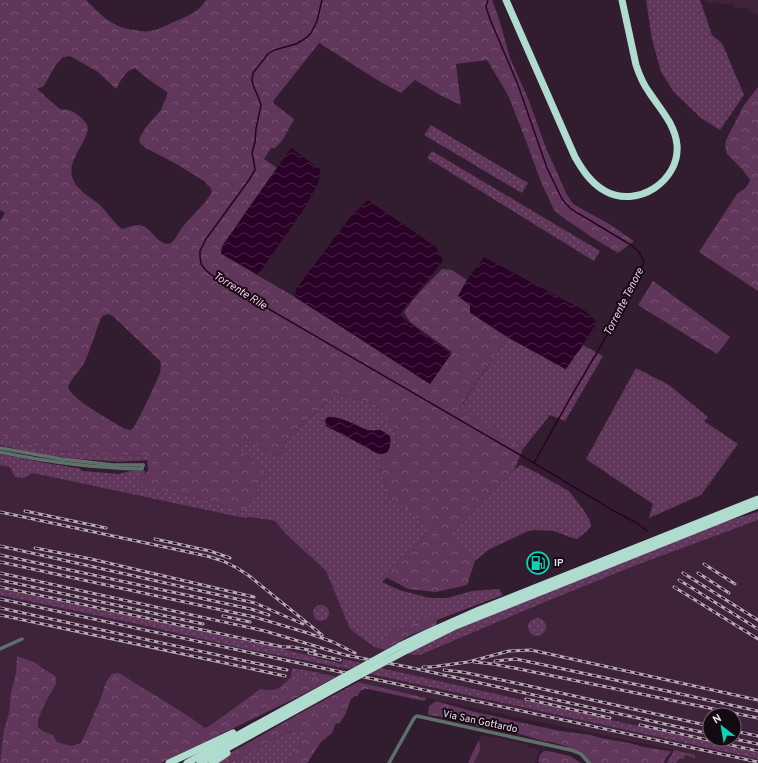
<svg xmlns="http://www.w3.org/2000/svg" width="758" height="763" viewBox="0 0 758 763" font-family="Overpass,sans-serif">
	<defs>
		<pattern id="grass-dots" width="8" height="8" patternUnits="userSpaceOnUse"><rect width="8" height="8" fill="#61365b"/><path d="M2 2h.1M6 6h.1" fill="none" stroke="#785373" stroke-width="1.8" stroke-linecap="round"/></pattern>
		<pattern id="forest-crowns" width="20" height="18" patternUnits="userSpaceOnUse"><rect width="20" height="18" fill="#61365b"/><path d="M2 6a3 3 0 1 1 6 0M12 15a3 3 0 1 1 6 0" fill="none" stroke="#785373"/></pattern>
		<pattern id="water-waves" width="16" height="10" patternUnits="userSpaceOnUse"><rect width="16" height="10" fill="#2a0127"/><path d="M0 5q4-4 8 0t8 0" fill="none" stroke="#492646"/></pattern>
	</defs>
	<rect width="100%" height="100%" fill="#321c2f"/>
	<g fill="#3f233b" fill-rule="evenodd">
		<path d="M706,0H758V15L747,8H733V4L707,3Z"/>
		<path d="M0,465L10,467L24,478L33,473L244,518L251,517L275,521L286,534L326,571L350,629L360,636L385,650L361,663L343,660V664L256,642L0,589Z"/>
		<path d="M758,520V753L381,668L406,654L420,655L545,602L634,566ZM710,715H734V739H710Z"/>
		<path d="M0,595L142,625L241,648L349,669L336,677L330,674L292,668L291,677L282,686L271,691L260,689L233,709L212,724L205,728L190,717L129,679L102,689L99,701L81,743L71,746L57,742L53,735L43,731L38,727V722L43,707L56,684L54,675L42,668L36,663L18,656L16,673L11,692L9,713L4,729L0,763Z"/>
		<path d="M370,674L449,691L758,759V763H667L674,750L436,700L358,682Z"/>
		<path d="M482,735L527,744L528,747L540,750L535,763H468Z"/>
	</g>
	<g fill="url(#grass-dots)">
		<path d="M646,0H700L712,35L722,43L744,95L720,130L701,118L674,92L661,72L652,39Z"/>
		<path d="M431,125L528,183L522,193L424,135Z"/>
		<path d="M432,151L600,251L594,261L427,158Z"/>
		<path d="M507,337L565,369L583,345L603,356L565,421L550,415L523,449L460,408Z"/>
		<path d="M636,368L669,385L708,417L704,421L738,444L701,495L649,518L653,504L586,459Z"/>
		<path d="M338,394L375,404L394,428L397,443L388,456L379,462V468L391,501L395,502H398L432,530L382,582L399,590L430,598H447L472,591L499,589L503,595L437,620L433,617C417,623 384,634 375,647L373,646L350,629L326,571L286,534L275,521L251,517L244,518L33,473L24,478L15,477L10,467L0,465V454L45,463L78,468L83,471L118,474L131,471H145V473L134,484L199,498L242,512L266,473L251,459L240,449L241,444L245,439L260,447L271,454L280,455L286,441L302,424Z"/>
		<path d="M0,435L54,451L147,456L148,460C134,461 120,462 107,461C71,459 35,454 0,445Z"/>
		<path d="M520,465L530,469L569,491L583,509L589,519L591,526L586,532L577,539L569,537L554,531L536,530L528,531L488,550L475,561L449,536L514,470Z"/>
		<path d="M758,512V520L634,566L545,602L420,655L406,654L449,632L718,524L740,517Z"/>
		<path d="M0,589L256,642L342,664L343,659L361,663L349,669L241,648L142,625L0,595Z"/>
		<circle cx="321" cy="613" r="8"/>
		<circle cx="537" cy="627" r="9"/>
		<path d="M292,668L322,673L316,675L311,678H303L293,681H287L291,677Z"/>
		<path d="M381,668L758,753V759L449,691L370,674Z"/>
		<path d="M293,731H308L287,763H228L282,735Z"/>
		<path d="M674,750L695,755V758L685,755L684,759H679L676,763L672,762V763H667Z"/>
	</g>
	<g fill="url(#forest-crowns)" fill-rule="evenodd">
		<path d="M0,0H86C101,15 112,28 135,30C140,31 145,32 150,31C159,30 168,24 176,21C188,16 199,12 206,0H492L499,19L510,58L529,101L546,148L566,193L573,204L609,224L634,241L618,253L593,238L561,216L554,210L541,182L526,141L508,95L487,60L456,64L461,105L440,95L415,80L401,93L379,81L319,43L274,100L273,103L294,119L282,141L275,148H271L264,159L277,168L245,213L221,254L295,297L430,384L452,352L410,322L404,312C415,296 428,283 442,269L452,270L467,280L458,296L470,305V313L507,337L460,407L523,449L514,470L450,536L475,561L467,585L436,592L408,589L386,577L432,530L398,502H393L391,501L379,468V462L388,456L397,443L394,428L375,404L338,394L302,424L286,441L280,455L271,454L260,447L245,439L241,444L240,449L251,459L266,473L256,495L242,512L199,498L133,484L148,471L147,456L54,451L0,435V221L5,213L0,210ZM70,56L98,72L116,89C121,80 125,71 135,68C145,78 157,84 168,93L161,110L146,127L139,139L140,143L146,148L180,166L204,181L210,187L212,191C209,201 188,219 181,229C177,235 175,241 169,244C155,244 151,224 137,225C132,225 127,228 122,229C113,222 107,212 99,204C93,199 85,195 80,189C76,186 73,181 72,176C67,159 92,137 87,125C84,119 75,112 69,110C65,109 63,110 60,109C52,103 44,95 37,89L44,86L55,66L63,57ZM109,314L114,317L160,361L161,365L160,373L147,402L134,427L131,430L125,429C112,421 72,400 68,387C71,378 79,372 84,363C91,349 95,333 101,318L104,315Z"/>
		<path d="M758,87V291L699,252L737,194C743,190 748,187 750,180L743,170L727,154C725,149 725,145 726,140L744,105Z"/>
		<path d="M653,281L730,337L717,354L638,305Z"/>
		<path d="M433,617L437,620L436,625L409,636L385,650L375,647L384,637L427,618Z"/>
		<path d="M17,656L36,663L42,668L54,675L56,679V684L43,707L38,721V727L43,731L53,735L57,742L71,746L81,743C87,730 93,716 99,702C103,693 104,682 112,674L119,673L190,717L205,728L212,724L233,709L260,689C273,691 277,691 287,681C295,681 303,675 311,678C320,672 326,673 336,677L292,700L161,763H0L4,729L9,713L11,692L16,673Z"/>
		<path d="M358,682L426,698V700L424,701L368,689C362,689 360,690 358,696H354L351,699L345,715L339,724L336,723L332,733L321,742L307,763H287L307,732L293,731L286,733L228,763H215L230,753L304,711Z"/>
		<path d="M436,701L475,712L503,718L514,721L560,731L591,735L601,738L629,743L644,747L670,751L671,752L665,759L664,763H589L579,752L565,746L551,742L543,741L510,731L470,725L456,720L437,716L429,715L428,714L429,706L435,702Z"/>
		<path d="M544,751H548L570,756L581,763H540L538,761L540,755Z"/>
	</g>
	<path fill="#61365b" d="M478,741C484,747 477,756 474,763H468Z"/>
	<g fill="url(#water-waves)">
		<path d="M291,148L320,169L319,182L304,209L258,275L221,253L222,246Z"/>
		<path d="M368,200L436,247L443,261L399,315L451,354L430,384L295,297L296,289L351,216Z"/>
		<path d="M484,257L585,311L597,322L583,345L566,369L507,337L470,312V305L458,296L467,280Z"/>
		<path d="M328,417C342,416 354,425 368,430C372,431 376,430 381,430L390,436C393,455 382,459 368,448L326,426L325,420Z"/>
	</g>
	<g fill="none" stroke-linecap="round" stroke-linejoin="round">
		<g stroke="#2a0127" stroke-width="1.5">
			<path d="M322,0L317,21L311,33L306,38L296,44L274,50L268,54L253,73L252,80L253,85L259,99L261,105L256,129L255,142L252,153L254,163L255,170L249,180L206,239L200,251V257L201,264L205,269L209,273L219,280L534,463L614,511L637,523L647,531"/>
			<path d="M488,0L486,7L490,19L518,85L547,168L562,199L571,209L631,245L639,252L644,262L606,337L572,395L534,463"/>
		</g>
		<g stroke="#5f706b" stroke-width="3.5">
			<path d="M0,448L61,459L113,465H143"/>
			<path d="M0,452C47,462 94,468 142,469L143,465"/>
			<path d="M0,649L22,639"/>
			<path d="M389,763L413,720L415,717L417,716L571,750L581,754L589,763"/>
		</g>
		<g stroke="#b0dbcf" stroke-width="7">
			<path d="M506,0L575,157C583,171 591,183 605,191C637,209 680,181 677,145C675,124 660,109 649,92C643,84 639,74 636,65L622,0"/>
			<path d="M400,646L427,633L479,610L758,499"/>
			<path d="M409,649L453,627L758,505"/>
			<path d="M169,763L233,733"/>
			<path d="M187,763L340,679"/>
			<path d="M200,763L347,682"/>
			<path d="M212,763L227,753"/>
		</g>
		<g stroke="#b8a7b5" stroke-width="3">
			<g id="rail">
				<path d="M25,511L106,528"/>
				<path d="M0,512L207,556L223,561L237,568L248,575L322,635"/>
				<path d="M155,539L210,551L230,558"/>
				<path d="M0,546L255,603L303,624"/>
				<path d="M35,548L91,559L254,597"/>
				<path d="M0,555L251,609L269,615"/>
				<path d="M0,562L254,617L308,633L333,642L355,653"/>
				<path d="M704,564L735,584"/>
				<path d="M0,573L265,631L345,655L408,667L710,734"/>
				<path d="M683,573L758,620"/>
				<path d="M698,573L729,593"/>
				<path d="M0,580L203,624"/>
				<path d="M679,580L758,629"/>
				<path d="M0,587L283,647H292L315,651"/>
				<path d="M674,587L758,639"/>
				<path d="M0,599L369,678L758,762"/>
				<path d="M0,608L287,670"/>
				<path d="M0,615C95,635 190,655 285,676"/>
				<path d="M223,616L250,622"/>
				<path d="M309,653L340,660"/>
				<path d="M495,661L516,659L667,691L758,711"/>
				<path d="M474,662L493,664L519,669L758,718"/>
				<path d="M423,667H431L468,662L509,651L531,650L758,700"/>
				<path d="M444,670L462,672L511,682L710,726"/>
				<path d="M526,699L610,718"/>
				<path d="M640,725L758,751"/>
				<path d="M734,731L758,736"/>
				<path d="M734,739L758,744"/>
			</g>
		</g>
		<use href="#rail" stroke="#140a12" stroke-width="1.5" stroke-dasharray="4.5" stroke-linecap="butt"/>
		<g stroke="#b0dbcf" stroke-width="7">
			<path d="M340,679L400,646"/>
			<path d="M347,682L409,649"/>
		</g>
	</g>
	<defs>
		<g id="fuel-ring" transform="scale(1.15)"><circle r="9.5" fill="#140a12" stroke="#06d5b6" stroke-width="1.5"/><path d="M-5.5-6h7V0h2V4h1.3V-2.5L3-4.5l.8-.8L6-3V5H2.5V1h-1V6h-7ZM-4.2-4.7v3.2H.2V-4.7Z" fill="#06d5b6"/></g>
	</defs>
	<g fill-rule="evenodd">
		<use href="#fuel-ring" x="538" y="563"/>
	</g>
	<g text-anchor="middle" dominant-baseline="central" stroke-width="4" stroke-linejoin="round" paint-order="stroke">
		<g font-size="10" font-weight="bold" fill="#eddeea" stroke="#140a12" text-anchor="start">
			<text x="554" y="563">IP</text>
		</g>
		<g font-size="10" fill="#eddeea" stroke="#140a12">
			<text transform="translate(480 722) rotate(12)">Via San Gottardo</text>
		</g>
		<g font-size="11" font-style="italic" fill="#f8c3ef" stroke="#140a12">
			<text transform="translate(240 291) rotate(32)">Torrente Rile</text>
			<text transform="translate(624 302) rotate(-63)">Torrente Tenore</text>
		</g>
	</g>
	<g transform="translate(722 727) rotate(329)"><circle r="19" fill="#140a12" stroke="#6b5f68"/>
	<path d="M0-3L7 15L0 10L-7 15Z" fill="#06d5b6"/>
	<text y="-6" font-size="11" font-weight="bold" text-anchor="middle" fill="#eddeea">N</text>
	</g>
</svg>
